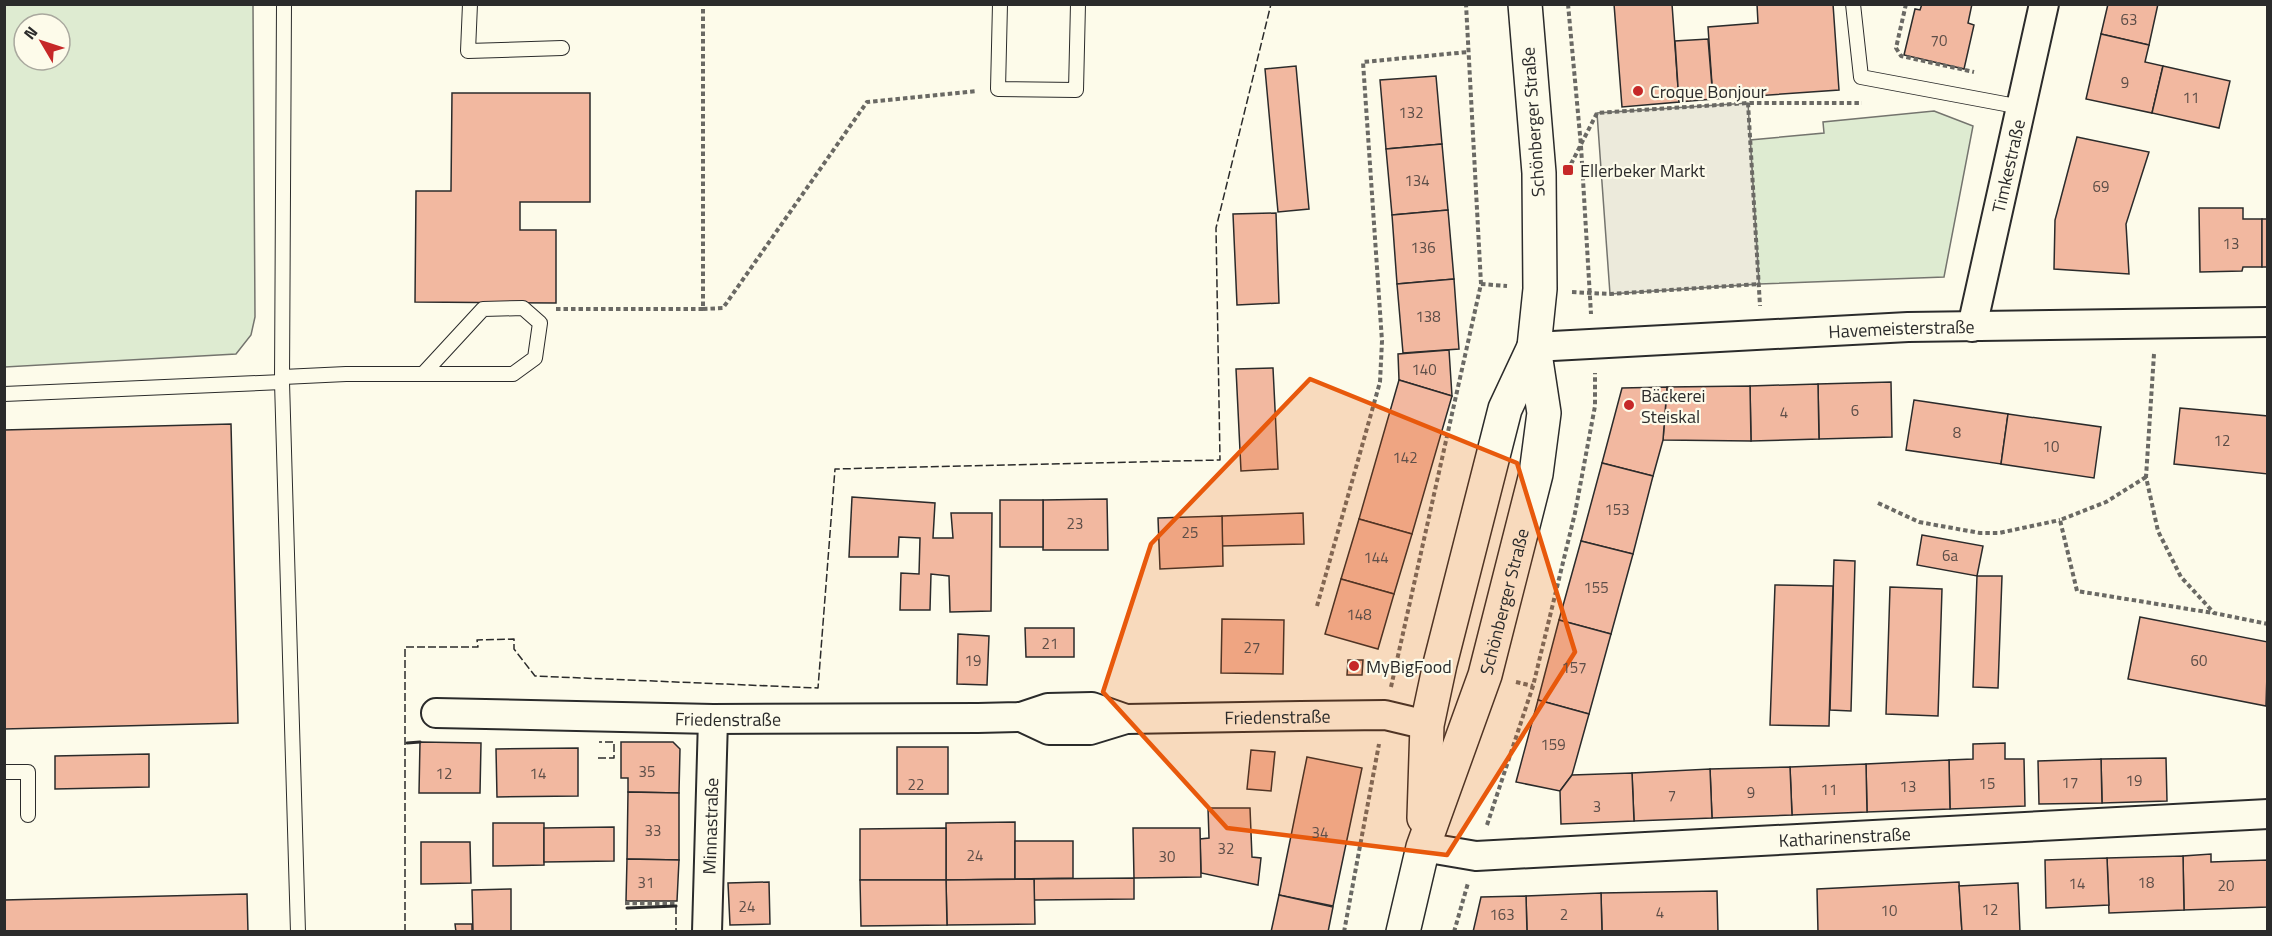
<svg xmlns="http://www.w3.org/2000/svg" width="2272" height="936" viewBox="0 0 2272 936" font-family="'Titillium Web',sans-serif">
	<rect width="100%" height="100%" fill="#fdfbea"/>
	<g fill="#deebd1" stroke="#74746e" stroke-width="1.5" fill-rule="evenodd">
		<path d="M5,4L253,5L255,317L251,335L236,354L5,367ZM24,24H60V60H24Z"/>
		<path d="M1934,111L1973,126L1944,277L1759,284L1750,140L1824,133L1823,122Z"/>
	</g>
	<path fill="#eceadb" stroke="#74746e" stroke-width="1.5" d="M1748,103L1759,284L1610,294L1597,113Z"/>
	<g fill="#f2b8a0" stroke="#2b2b2b" stroke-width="1.5">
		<path d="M1614,4H1672L1679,102L1622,107Z"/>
		<path d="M1757,4H1833L1839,90L1713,99L1708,27L1758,23Z"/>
		<path d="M1922,4H1972L1968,23L1974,25L1964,69L1904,55L1915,9L1920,10Z"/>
		<path d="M2108,4H2158L2149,45L2101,34Z"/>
		<path d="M2101,34L2149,45L2145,62L2163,66L2152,113L2086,99Z"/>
		<path d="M1708,39L1713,99L1679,102L1675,41Z"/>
		<path d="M1296,66L1309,209L1278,212L1265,69Z"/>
		<path d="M2163,66L2230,81L2219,128L2152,113Z"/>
		<path d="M1436,76L1442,144L1386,149L1380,80Z"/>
		<path d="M452,93H590V202H520V230H556V303L415,302L416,191H451Z"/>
		<path d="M2077,137L2149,152L2126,224L2129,274L2054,269L2055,220Z"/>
		<path d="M1442,144L1448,210L1392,215L1386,149Z"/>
		<path d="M2199,208H2243V219H2262V267H2243L2242,271L2200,272Z"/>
		<path d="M1448,210L1454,279L1397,284L1392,215Z"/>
		<path d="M1276,213L1279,303L1237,305L1233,214Z"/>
		<rect x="2262" y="219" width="6" height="48"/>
		<path d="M1454,279L1459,349L1403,353L1397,284Z"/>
		<path d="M1449,350L1452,396L1399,380L1398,354Z"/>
		<path d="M1273,368L1278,469L1241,471L1236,369Z"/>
		<path d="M1399,380L1452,396L1412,534L1359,519Z"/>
		<path d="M1891,382L1892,437L1819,439L1818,384Z"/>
		<path d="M1818,384L1819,439L1751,441L1750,386Z"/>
		<path d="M1750,386L1751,441L1663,440L1667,387Z"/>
		<path d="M1667,387L1663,440L1653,476L1602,463L1622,388Z"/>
		<path d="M1914,400L2008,414L2001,464L1906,450Z"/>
		<path d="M2180,408L2268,416V474L2174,464Z"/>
		<path d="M2008,414L2101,427L2094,478L2001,464Z"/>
		<path d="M231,424L238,723L4,729V430Z"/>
		<path d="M1602,463L1653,476L1633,554L1581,541Z"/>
		<path d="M852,497L935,503L933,538H953L951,513H992L991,611L950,612L949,576L931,574L930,610H900L901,573L919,574L920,538L899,537L898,557H849Z"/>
		<path d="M1107,499L1108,550H1043V500Z"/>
		<rect x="1000" y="500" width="43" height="47"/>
		<path d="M1303,513L1304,544L1222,546V516Z"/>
		<path d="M1222,516L1223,566L1160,569L1158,518Z"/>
		<path d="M1359,519L1412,534L1394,594L1341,579Z"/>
		<path d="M1922,535L1983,546L1977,576L1917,565Z"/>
		<path d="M1581,541L1633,554L1611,634L1559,620Z"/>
		<path d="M1834,560L1855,561L1851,711L1830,710Z"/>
		<path d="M1977,576H2002L1998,688L1973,687Z"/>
		<path d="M1341,579L1394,594L1378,649L1325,634Z"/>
		<path d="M1775,585L1833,586L1829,726L1770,725Z"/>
		<path d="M1890,587L1942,589L1938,716L1886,714Z"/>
		<path d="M2140,617L2268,642L2266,706L2128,679Z"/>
		<path d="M1222,619L1284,620L1283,674L1221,673Z"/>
		<path d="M1559,620L1611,634L1589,714L1538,700Z"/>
		<path d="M1025,628H1074V657H1026Z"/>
		<path d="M958,634L989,636L987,685L957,684Z"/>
		<path d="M1348,660H1363L1362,675H1347Z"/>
		<path d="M1538,700L1589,714L1572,775L1560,791L1516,782Z"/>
		<path d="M420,742L481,743L480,793H419Z"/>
		<path d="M621,742H673L680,749L679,793L628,792V778H621Z"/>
		<path d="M2005,743V759H2024L2025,806L1950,809L1949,760L1973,759V744Z"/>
		<rect x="897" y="747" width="51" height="47"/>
		<path d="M578,748V796L497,797L496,749Z"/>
		<path d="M1251,750L1275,752L1271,791L1247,789Z"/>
		<path d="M149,754V787L55,789V756Z"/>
		<path d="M1307,757L1362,768L1333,906L1279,895Z"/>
		<path d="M2166,758L2167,801L2102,803L2101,759Z"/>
		<path d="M2101,759L2102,803L2039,804L2038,761Z"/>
		<path d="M1949,760L1950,809L1867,812L1866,764Z"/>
		<path d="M1866,764L1867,812L1792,815L1790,767Z"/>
		<path d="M1790,767L1792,815L1712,818L1710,769Z"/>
		<path d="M1710,769L1712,818L1634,821L1632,773Z"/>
		<path d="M1632,773L1634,821L1561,824L1560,791L1572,775Z"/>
		<path d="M628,792L679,793V860L627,859Z"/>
		<path d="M1208,808H1250L1252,857L1261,858L1258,885L1201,873L1200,839L1209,838Z"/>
		<path d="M1015,822V879L946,880V823Z"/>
		<path d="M493,823H544V865L493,866Z"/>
		<path d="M614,827V861L544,862V828Z"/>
		<path d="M946,828V880H860V829Z"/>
		<path d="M1133,828H1200L1201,877L1134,878Z"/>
		<path d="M1015,841H1073V878L1015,879Z"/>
		<path d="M421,842H470L471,883L421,884Z"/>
		<path d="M2211,854V862L2268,860V907L2184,910L2183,856Z"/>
		<path d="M2183,856L2184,910L2109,913L2107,858Z"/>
		<path d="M2107,858L2109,905L2046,908L2045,860Z"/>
		<path d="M627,859L679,860L677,901H626Z"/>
		<path d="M1134,878V899L1034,900V879Z"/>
		<path d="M1034,879L1035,924L947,925L946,880Z"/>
		<path d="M860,880H946L947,925L861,926Z"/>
		<path d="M769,882L770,924L730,925L728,883Z"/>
		<path d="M1959,882L1962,932H1818L1817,889Z"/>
		<path d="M2018,883L2020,932H1962L1959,886Z"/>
		<path d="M511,889V932H473L472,890Z"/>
		<path d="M1717,891L1718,932H1602L1601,893Z"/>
		<path d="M1601,893L1602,932H1527L1526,896Z"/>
		<path d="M247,894L248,932H4V900Z"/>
		<path d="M1279,895L1333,907L1328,932H1271Z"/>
		<path d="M1526,896L1527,932H1473L1481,897Z"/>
		<path d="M455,924H472V932H456Z"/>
	</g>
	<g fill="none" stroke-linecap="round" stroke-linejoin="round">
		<g stroke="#2b2b2b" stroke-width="16">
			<g id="service">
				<path d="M284,4L282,382L298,932"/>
				<path d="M470,4L468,51L562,48"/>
				<path d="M1000,4L998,89L1076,90L1078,4"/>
				<path d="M1853,4L1861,77L2021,107"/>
				<path d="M283,377L346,374H513L535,358L540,323L523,308L483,309L423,374"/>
				<path d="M4,394L282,382"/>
				<path d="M4,772H28V815"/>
			</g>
		</g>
		<g stroke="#2b2b2b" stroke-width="32">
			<g id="minor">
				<path id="s1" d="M1972,327L2044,4"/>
				<path id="s2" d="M1534,347L1908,327L2268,322"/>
				<path id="s3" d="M436,713L713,719L978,718L1021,717L1048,708L1092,707L1126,719"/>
				<path id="s4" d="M1021,717L1049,730H1090L1126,719L1301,716L1385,715L1427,725"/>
				<path id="s5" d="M1423,847L1476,856L2268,814"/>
				<path id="s6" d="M707,932L713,719"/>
			</g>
		</g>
		<g stroke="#2b2b2b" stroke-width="36">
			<g id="secondary">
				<path d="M1424,818L1427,725L1440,664L1505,409L1534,347"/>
				<path id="s7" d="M1403,932L1423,847L1485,675L1536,474L1544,413L1534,347L1540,289L1539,173L1525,4"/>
			</g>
		</g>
		<g stroke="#6a6964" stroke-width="4" stroke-dasharray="4.5 3" stroke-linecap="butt">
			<path d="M1568,4L1581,146L1591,314"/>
			<path d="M1906,4L1896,48L1901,56L1974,72"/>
			<path d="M1748,103L1760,306"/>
			<path d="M1571,164L1597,113L1748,103H1862"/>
			<path d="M1481,284L1507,286"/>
			<path d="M1572,292L1610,294L1759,284"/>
			<path d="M556,309H703V4"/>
			<path d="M703,309L723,308L867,102L977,91"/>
			<path d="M2154,354L2146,477L2158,531L2181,577L2214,613L2268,624"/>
			<path d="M2146,477L2106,502L2060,520L2077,591L2213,613"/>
			<path d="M1878,503L1919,522L1980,533H1999L2060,520"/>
			<path d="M1317,606L1380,382L1382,341L1363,62L1468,52"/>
			<path d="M1516,682L1533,686"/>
			<path d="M1391,687L1481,284L1466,4"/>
			<path d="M1487,825L1533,686L1575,513L1595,406V373"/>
			<path d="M625,903L677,904"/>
			<path d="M1344,932L1379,744"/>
			<path d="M1454,932L1468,883"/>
		</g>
		<use href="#service" stroke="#fdfbea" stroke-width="14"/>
		<use href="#minor" stroke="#fdfbea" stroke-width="28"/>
		<use href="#secondary" stroke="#fdfbea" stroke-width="33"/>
		<g stroke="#2b2b2b" stroke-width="1.5" stroke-dasharray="8 3" stroke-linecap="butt">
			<path d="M598,758H614V742H599"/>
			<path d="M676,906V932"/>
			<path d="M405,932V647H478L477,640L514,639V649L535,676L818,688L835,469L1220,460L1216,228L1271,4"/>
		</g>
		<g stroke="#2b2b2b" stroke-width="3">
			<path d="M407,743L420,742"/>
			<path d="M627,908L676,906"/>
		</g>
	</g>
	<path fill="#e8590c" fill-opacity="0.2" stroke="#e8590c" stroke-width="4.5" stroke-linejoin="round" d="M1310,379L1517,463L1575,652L1447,855L1227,828L1103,692L1151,544Z"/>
	<g fill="#c62828" stroke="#fdfbea" stroke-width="2">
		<circle cx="1638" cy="91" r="6"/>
		<rect x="1562" y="164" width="12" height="12" rx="3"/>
		<circle cx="1629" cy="405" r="6"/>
		<circle cx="1354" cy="666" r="6"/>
	</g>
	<g text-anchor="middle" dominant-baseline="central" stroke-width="4.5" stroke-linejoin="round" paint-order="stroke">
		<g font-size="15" fill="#5d4e48">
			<text x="2129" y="19">63</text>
			<text x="1939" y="40">70</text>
			<text x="2125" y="82">9</text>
			<text x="2191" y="97">11</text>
			<text x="1411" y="112">132</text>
			<text x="1417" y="180">134</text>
			<text x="2101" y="186">69</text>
			<text x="2231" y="243">13</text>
			<text x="1423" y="247">136</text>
			<text x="1428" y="316">138</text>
			<text x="1424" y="369">140</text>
			<text x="1855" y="410">6</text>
			<text x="1784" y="412">4</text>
			<text x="1957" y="432">8</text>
			<text x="2222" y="440">12</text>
			<text x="2051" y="446">10</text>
			<text x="1405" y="457">142</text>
			<text x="1617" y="509">153</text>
			<text x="1075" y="523">23</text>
			<text x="1190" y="532">25</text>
			<text x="1950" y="555">6a</text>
			<text x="1376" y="557">144</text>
			<text x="1596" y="587">155</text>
			<text x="1359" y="614">148</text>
			<text x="1050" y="643">21</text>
			<text x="1252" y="647">27</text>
			<text x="973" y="660">19</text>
			<text x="2199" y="660">60</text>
			<text x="1574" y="667">157</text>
			<text x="1553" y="744">159</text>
			<text x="647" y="771">35</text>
			<text x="444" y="773">12</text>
			<text x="538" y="773">14</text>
			<text x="2134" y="780">19</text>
			<text x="2070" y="782">17</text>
			<text x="1987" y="783">15</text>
			<text x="916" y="784">22</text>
			<text x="1908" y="786">13</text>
			<text x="1829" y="789">11</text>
			<text x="1751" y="792">9</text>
			<text x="1672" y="795">7</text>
			<text x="1597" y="806">3</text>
			<text x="653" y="830">33</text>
			<text x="1320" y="832">34</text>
			<text x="1226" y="848">32</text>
			<text x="975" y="855">24</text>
			<text x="1167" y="856">30</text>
			<text x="646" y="882">31</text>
			<text x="2146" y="882">18</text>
			<text x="2077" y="883">14</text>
			<text x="2226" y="885">20</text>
			<text x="747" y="906">24</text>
			<text x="1990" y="909">12</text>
			<text x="1889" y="910">10</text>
			<text x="1660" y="912">4</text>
			<text x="1502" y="914">163</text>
			<text x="1564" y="914">2</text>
		</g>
		<g font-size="18" fill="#2b2b2b" stroke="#fdfbea" text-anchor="start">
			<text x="1650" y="91">Croque Bonjour</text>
			<text x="1580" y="170">Ellerbeker Markt</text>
			<text x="1641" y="395">Bäckerei<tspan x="1641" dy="21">Steiskal</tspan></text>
			<text x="1366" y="666">MyBigFood</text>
		</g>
		<g font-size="18" fill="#2b2b2b" stroke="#fdfbea">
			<text transform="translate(1533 122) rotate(-94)">Schönberger Straße</text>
			<text stroke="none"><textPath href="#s1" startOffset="165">Timkestraße</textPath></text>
			<text stroke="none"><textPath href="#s2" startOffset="368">Havemeisterstraße</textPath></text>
			<text stroke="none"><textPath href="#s7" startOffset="346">Schönberger Straße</textPath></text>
			<text stroke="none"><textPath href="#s4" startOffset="261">Friedenstraße</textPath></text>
			<text stroke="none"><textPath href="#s3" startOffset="292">Friedenstraße</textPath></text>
			<text stroke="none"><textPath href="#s6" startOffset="106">Minnastraße</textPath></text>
			<text stroke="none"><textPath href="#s5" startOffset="423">Katharinenstraße</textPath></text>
		</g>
	</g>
	<rect width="2272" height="936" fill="none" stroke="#2b2b2b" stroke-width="12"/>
	<g transform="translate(42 42) rotate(309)"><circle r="28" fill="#fdfbea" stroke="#a9a89e" stroke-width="1.5"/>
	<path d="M0-4.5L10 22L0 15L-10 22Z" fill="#c62828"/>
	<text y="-9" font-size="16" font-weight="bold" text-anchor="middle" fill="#2b2b2b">N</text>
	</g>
</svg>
